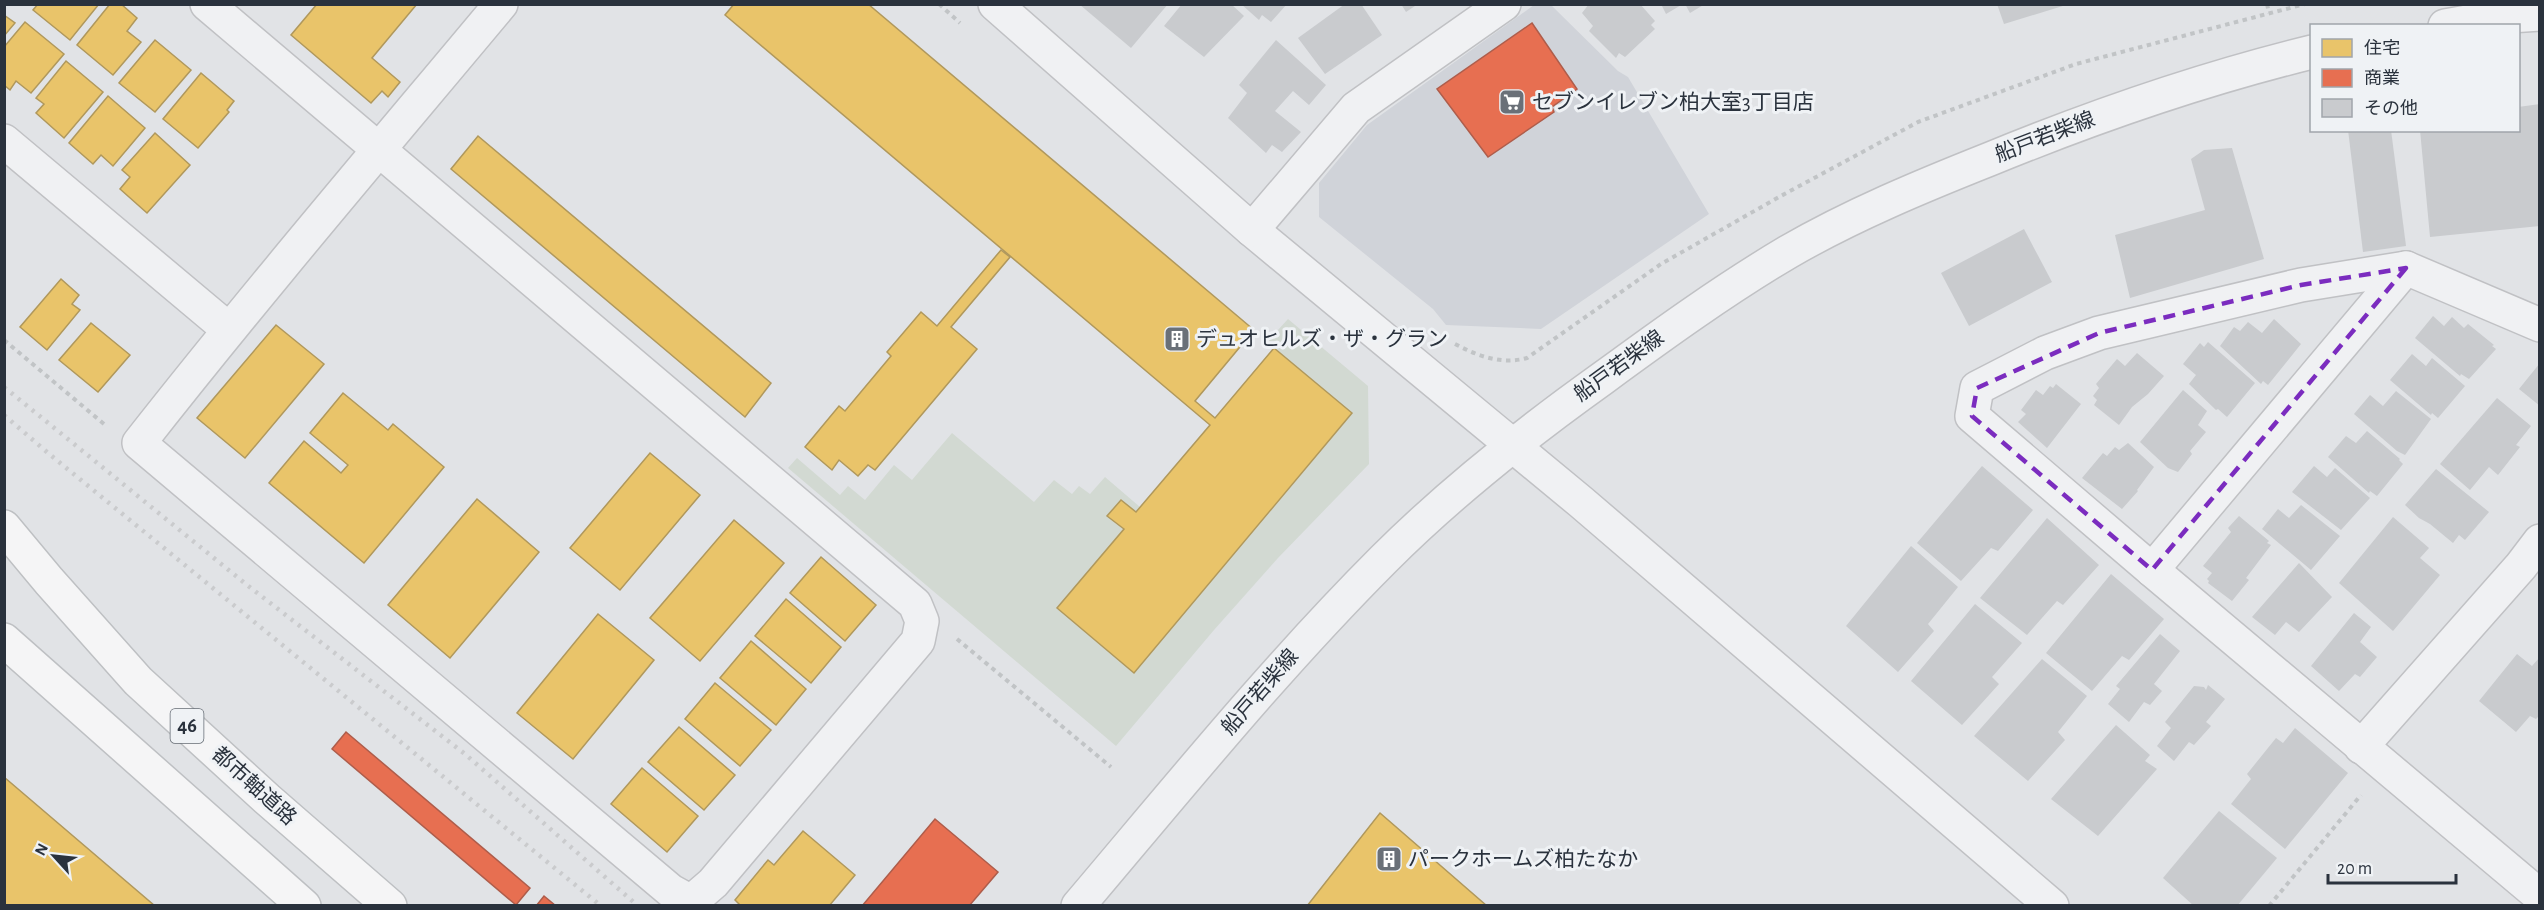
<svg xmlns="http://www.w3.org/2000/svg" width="2544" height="910" viewBox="0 0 2544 910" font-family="'Alegreya Sans','Noto Sans JP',sans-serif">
	<rect width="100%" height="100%" fill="#e1e3e6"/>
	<path fill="#d0d3d9" d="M1534,5H1551L1618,71L1628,77L1709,214L1541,329L1446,325L1433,309L1319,217V183L1367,125Z"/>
	<path fill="#d2d9d2" d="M1288,319L1368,386L1369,464L1278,558L1214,630L1116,746L788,468L797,458L840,495L848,486L865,500L894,465L912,480L952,433L1034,502L1054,480L1072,494L1079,486L1090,494L1105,477L1140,507L1136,512L1121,500L1108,516L1124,529L1057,608L1134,673L1352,414L1267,342Z"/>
	<g fill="#e9c46a" stroke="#b0985c" stroke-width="1.5">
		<path d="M38,4H99L70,40L33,10Z"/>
		<path d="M110,4H121L137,18L127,31L141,42L113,75L77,45Z"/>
		<path d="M317,4H417L372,58L400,82L388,97L382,91L371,103L291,35Z"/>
		<path d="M734,4H868L1254,330L1195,401L1215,418L1274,348L1352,413L1134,673L1057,608L1124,529L1107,516L1121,500L1136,512L1210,425L725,15Z"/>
		<path d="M4,15L15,23L4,36Z"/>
		<path d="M25,22L64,54L31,93L16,81L10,90L4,85V47Z"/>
		<path d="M155,40L191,70L155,112L119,83Z"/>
		<path d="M66,61L103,92L64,138L36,113L44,104L36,98Z"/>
		<path d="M201,73L234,101L227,110L229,112L198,148L163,119Z"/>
		<path d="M108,96L145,128L113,166L101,155L93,164L69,143Z"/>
		<path d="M155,133L190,165L147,213L120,189L130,177L122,170Z"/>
		<path d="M478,136L771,383L745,417L451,169Z"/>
		<path d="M1001,250L1010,257L951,327L977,349L875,470L868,465L858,476L839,460L832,470L805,447L839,406L845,411L891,356L887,352L921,312L937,326Z"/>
		<path d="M61,279L79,295L72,304L80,310L47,350L20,327Z"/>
		<path d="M91,323L130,355L98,392L59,360Z"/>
		<path d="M276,325L324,364L245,458L197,418Z"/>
		<path d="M343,393L388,430L393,424L444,467L364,563L269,483L304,441L341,473L348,465L310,433Z"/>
		<path d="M650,453L700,495L620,590L570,548Z"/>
		<path d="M477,499L539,552L450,658L388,605Z"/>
		<path d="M734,520L784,563L700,661L650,618Z"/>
		<path d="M821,557L876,605L845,641L790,593Z"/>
		<path d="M786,599L841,647L811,683L755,636Z"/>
		<path d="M598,614L654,660L573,759L517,713Z"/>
		<path d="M751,641L806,689L776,725L720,678Z"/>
		<path d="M715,683L771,730L740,766L685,719Z"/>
		<path d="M679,727L735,775L704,810L648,762Z"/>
		<path d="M642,768L698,816L667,852L611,804Z"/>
		<path d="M4,777L155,906H4Z"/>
		<path d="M1380,813L1487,906H1307Z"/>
		<path d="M803,831L855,875L829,906H741L735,900L768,860L774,865Z"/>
	</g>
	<g fill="#e76f51" stroke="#ae5d4b" stroke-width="1.5">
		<path d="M1532,23L1577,89L1552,107L1554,112L1488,157L1437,89Z"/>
		<path d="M346,732L530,888L516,905L332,749Z"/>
		<path d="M935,819L998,872L969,906H862Z"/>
		<path d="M544,896L556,906H536Z"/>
	</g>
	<g fill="#c9cbce">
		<path d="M1079,4H1168L1131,48Z"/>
		<path d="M1182,4H1231L1244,16L1204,57L1164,26Z"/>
		<path d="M1241,4H1287L1271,22L1262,15L1259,20Z"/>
		<path d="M1345,4H1361L1382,35L1325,74L1298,38Z"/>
		<path d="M1401,4H1418L1406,12Z"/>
		<path d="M1589,4H1640L1655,21L1651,25L1655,29L1625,57L1619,53L1616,58L1589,31L1593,26L1582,13Z"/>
		<path d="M1661,4H1683L1666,14Z"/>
		<path d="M1685,4H1705L1690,13Z"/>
		<path d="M1997,4H2066V5L2004,24Z"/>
		<path d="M1276,40L1326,85L1309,105L1293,91L1275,111L1301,132L1282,152L1272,145L1266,153L1228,118L1247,93L1239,85Z"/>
		<path d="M2540,104V226L2430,237L2420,130H2518V107Z"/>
		<path d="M2348,130H2391L2406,246L2363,252Z"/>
		<path d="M2232,148L2264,259L2130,298L2115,235L2205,210L2191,159L2204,150Z"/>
		<path d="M2024,229L2052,282L1969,326L1941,273Z"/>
		<path d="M2433,316L2444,326L2452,317L2464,328L2468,324L2494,345L2492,346L2496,349L2469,379L2461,374L2460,376L2415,338Z"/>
		<path d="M2274,319L2301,344L2268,385L2263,381L2261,384L2220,346L2234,327L2240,331L2248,322L2262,333Z"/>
		<path d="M2208,342L2255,383L2227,417L2218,409L2216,410L2189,384L2196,375L2183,364L2200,343L2204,347Z"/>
		<path d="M2137,353L2164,376L2148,394L2132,407L2119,425L2094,405L2097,400L2093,396L2099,388L2096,384L2117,359L2125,366Z"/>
		<path d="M2412,354L2426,366L2432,358L2465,386L2438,418L2432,413L2431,415L2390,380Z"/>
		<path d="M2540,363V406L2519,389Z"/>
		<path d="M2056,384L2081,404L2047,448L2018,422L2026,414L2021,410L2036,390L2043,395L2050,386L2053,388Z"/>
		<path d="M2183,390L2207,411L2198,425L2206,432L2190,451L2192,454L2178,472L2168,468L2140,442Z"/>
		<path d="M2396,391L2431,419L2405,455L2397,451L2354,414L2370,395L2383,406Z"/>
		<path d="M2497,398L2531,426L2516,445L2520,447L2498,475L2489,467L2470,490L2440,464Z"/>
		<path d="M2367,431L2400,459L2399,460L2403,464L2377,496L2370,491L2369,493L2328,457L2346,436L2356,443Z"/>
		<path d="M2128,443L2154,467L2137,490L2138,491L2122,509L2082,478L2103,453L2107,456L2115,447L2119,450Z"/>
		<path d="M1982,466L2033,510L1998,551L1991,548L1961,581L1917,543Z"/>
		<path d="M2314,466L2327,477L2335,468L2370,498L2341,530L2292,492Z"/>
		<path d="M2436,469L2489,512L2465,540L2459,535L2453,543L2430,524L2419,518L2405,505Z"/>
		<path d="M2301,505L2340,536L2311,570L2262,529L2278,509L2289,518Z"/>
		<path d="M2239,516L2269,541L2267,543L2271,545L2246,578L2249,580L2232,601L2208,583L2209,581L2207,579L2212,573L2203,566L2231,532L2228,528Z"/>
		<path d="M2393,517L2429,548L2420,558L2440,575L2393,631L2339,583Z"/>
		<path d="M2047,518L2099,565L2063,605L2057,601L2027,635L1980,598Z"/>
		<path d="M1911,546L1958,587L1928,624L1934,631L1898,672L1846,626Z"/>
		<path d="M2299,563L2332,597L2299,632L2286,622L2275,635L2252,617Z"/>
		<path d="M2111,574L2164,619L2129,660L2122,656L2092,691L2046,653Z"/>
		<path d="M1975,604L2022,643L1992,677L1999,684L1962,725L1911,681Z"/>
		<path d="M2354,613L2371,627L2360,642L2377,657L2360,677L2355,674L2339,691L2311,666Z"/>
		<path d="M2160,634L2180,651L2154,684L2162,691L2150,705L2144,702L2129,722L2108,704L2120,689L2116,686Z"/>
		<path d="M2517,654L2532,666L2540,657V715L2536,719L2530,716L2516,732L2479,701Z"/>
		<path d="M2042,659L2087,696L2058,732L2065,740L2028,781L1974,736Z"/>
		<path d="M2208,685L2225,699L2206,722L2211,726L2194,745L2189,742L2174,761L2157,746L2171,728L2165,722L2194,686L2204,687L2206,690Z"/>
		<path d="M2116,725L2150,755L2145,761L2157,769L2098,836L2051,799Z"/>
		<path d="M2295,728L2348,773L2285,849L2231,804L2251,779L2247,774L2276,738L2283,743Z"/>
		<path d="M2219,811L2277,858L2237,906H2194L2163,878Z"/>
	</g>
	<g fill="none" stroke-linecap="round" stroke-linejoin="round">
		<g stroke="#c0c1c4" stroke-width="36">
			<g id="minor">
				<path d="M207,4L915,604L922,621L918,641L713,883L691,902L671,891L139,443C256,294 379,150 501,4"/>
				<path d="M995,4L1252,230L1581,502L2052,906"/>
				<path d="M2445,26L2495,17L2540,14"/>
				<path d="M4,141L228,329"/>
				<path d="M1252,230L1356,108L1504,4"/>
				<path d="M2540,325L2406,268L2301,285L2099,333L2045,353L1977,388L1972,416L2152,570L2540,896"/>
				<path d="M2152,570L2406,268"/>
				<path d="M2361,747L2521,566L2540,541"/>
				<path d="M1078,906C1178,788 1275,668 1384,559C1451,492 1526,433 1603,378C1663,334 1724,290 1788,252C1852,215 1922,186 1990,159C2095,116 2202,79 2312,52"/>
			</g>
		</g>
		<g stroke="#bec0c3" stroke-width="36">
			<g id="major">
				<path d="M4,527L49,581L138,681L267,799L390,906"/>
				<path d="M4,640L304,906"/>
			</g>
		</g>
		<g stroke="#c1c4c6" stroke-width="4" stroke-dasharray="4.5 4.5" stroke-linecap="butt">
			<path d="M939,4L960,23"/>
			<path d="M2267,4L2269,13"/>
			<path d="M4,340L104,424"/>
			<path d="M1455,344C1478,356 1501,365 1527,358L1661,264L1779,197L1918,122L2076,64L2305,4"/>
			<path d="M957,639L1111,767"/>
			<path d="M2269,906L2361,795"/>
		</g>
		<use href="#minor" stroke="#f0f1f3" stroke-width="33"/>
		<use href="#major" stroke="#f5f5f6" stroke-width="33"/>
		<g stroke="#cacbcd" stroke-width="4.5" stroke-dasharray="3 6" stroke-linecap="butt">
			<path d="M4,387L247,585L465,754L638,906"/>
			<path d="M4,415L48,453L601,906"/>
		</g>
	</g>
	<path fill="none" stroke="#7b2cbf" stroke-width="4.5" stroke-dasharray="12 8" stroke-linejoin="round" d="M2406,268L2152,570L1972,416L1977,388L2099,333L2301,285Z"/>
	<defs>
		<g id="supermarket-square" transform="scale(1.35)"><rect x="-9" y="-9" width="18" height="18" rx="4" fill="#6a7078" stroke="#eff2f5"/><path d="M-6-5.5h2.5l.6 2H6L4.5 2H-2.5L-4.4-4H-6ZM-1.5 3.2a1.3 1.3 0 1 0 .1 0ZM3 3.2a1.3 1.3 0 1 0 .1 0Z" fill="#fff"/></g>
		<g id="building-square" transform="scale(1.35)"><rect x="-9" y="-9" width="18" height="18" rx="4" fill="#6a7078" stroke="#eff2f5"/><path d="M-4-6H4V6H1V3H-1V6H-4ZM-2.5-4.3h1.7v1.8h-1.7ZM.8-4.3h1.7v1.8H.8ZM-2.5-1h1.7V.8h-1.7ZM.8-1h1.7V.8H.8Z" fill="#fff"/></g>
	</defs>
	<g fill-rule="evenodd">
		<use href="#supermarket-square" x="1512" y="102"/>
		<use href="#building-square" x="1177" y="339"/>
		<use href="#building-square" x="1389" y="859"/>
	</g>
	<g text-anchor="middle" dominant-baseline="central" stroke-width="6" stroke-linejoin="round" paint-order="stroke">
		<rect fill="#eff2f5" stroke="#656c74" stroke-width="1.5" x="170.5" y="709" width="33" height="34" rx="4.5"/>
		<g font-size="20" font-weight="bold" fill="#2a323d">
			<text x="187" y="726">46</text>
		</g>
		<g font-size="21" fill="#2a323d" stroke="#eff2f5" text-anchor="start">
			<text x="1532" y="102">セブンイレブン柏大室3丁目店</text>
			<text x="1196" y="339">デュオヒルズ・ザ・グラン</text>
			<text x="1408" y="859">パークホームズ柏たなか</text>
		</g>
		<g font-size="21" fill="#2a323d" stroke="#eff2f5">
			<text transform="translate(2045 137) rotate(-21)">船戸若柴線</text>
			<text transform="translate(1619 366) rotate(-36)">船戸若柴線</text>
			<text transform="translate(1260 692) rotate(-49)">船戸若柴線</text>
			<text transform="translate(254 786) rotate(42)">都市軸道路</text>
		</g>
	</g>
	<rect width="2544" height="910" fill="none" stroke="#2a323d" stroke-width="12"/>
	<rect x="2310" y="24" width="210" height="108" fill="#eff2f5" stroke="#a0a5ab" stroke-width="1.5"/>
	<rect x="2322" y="39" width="30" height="18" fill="#e9c46a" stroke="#a0a5ab" stroke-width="1.5"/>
	<text x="2364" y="54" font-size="18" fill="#2a323d">住宅</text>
	<rect x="2322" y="69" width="30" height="18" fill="#e76f51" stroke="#a0a5ab" stroke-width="1.5"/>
	<text x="2364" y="84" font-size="18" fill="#2a323d">商業</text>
	<rect x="2322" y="99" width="30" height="18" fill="#c9cbce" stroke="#a0a5ab" stroke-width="1.5"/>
	<text x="2364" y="114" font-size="18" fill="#2a323d">その他</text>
	<g transform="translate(54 856) rotate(297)" stroke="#eff2f5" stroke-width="4.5" paint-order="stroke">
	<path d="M0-4.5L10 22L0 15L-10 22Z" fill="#2a323d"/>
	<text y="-9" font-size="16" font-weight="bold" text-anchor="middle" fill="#2a323d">N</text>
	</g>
	<path d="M2328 874v9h128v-9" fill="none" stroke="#2a323d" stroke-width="3"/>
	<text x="2337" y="874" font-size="18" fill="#2a323d" stroke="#eff2f5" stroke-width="4.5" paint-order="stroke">20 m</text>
</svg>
